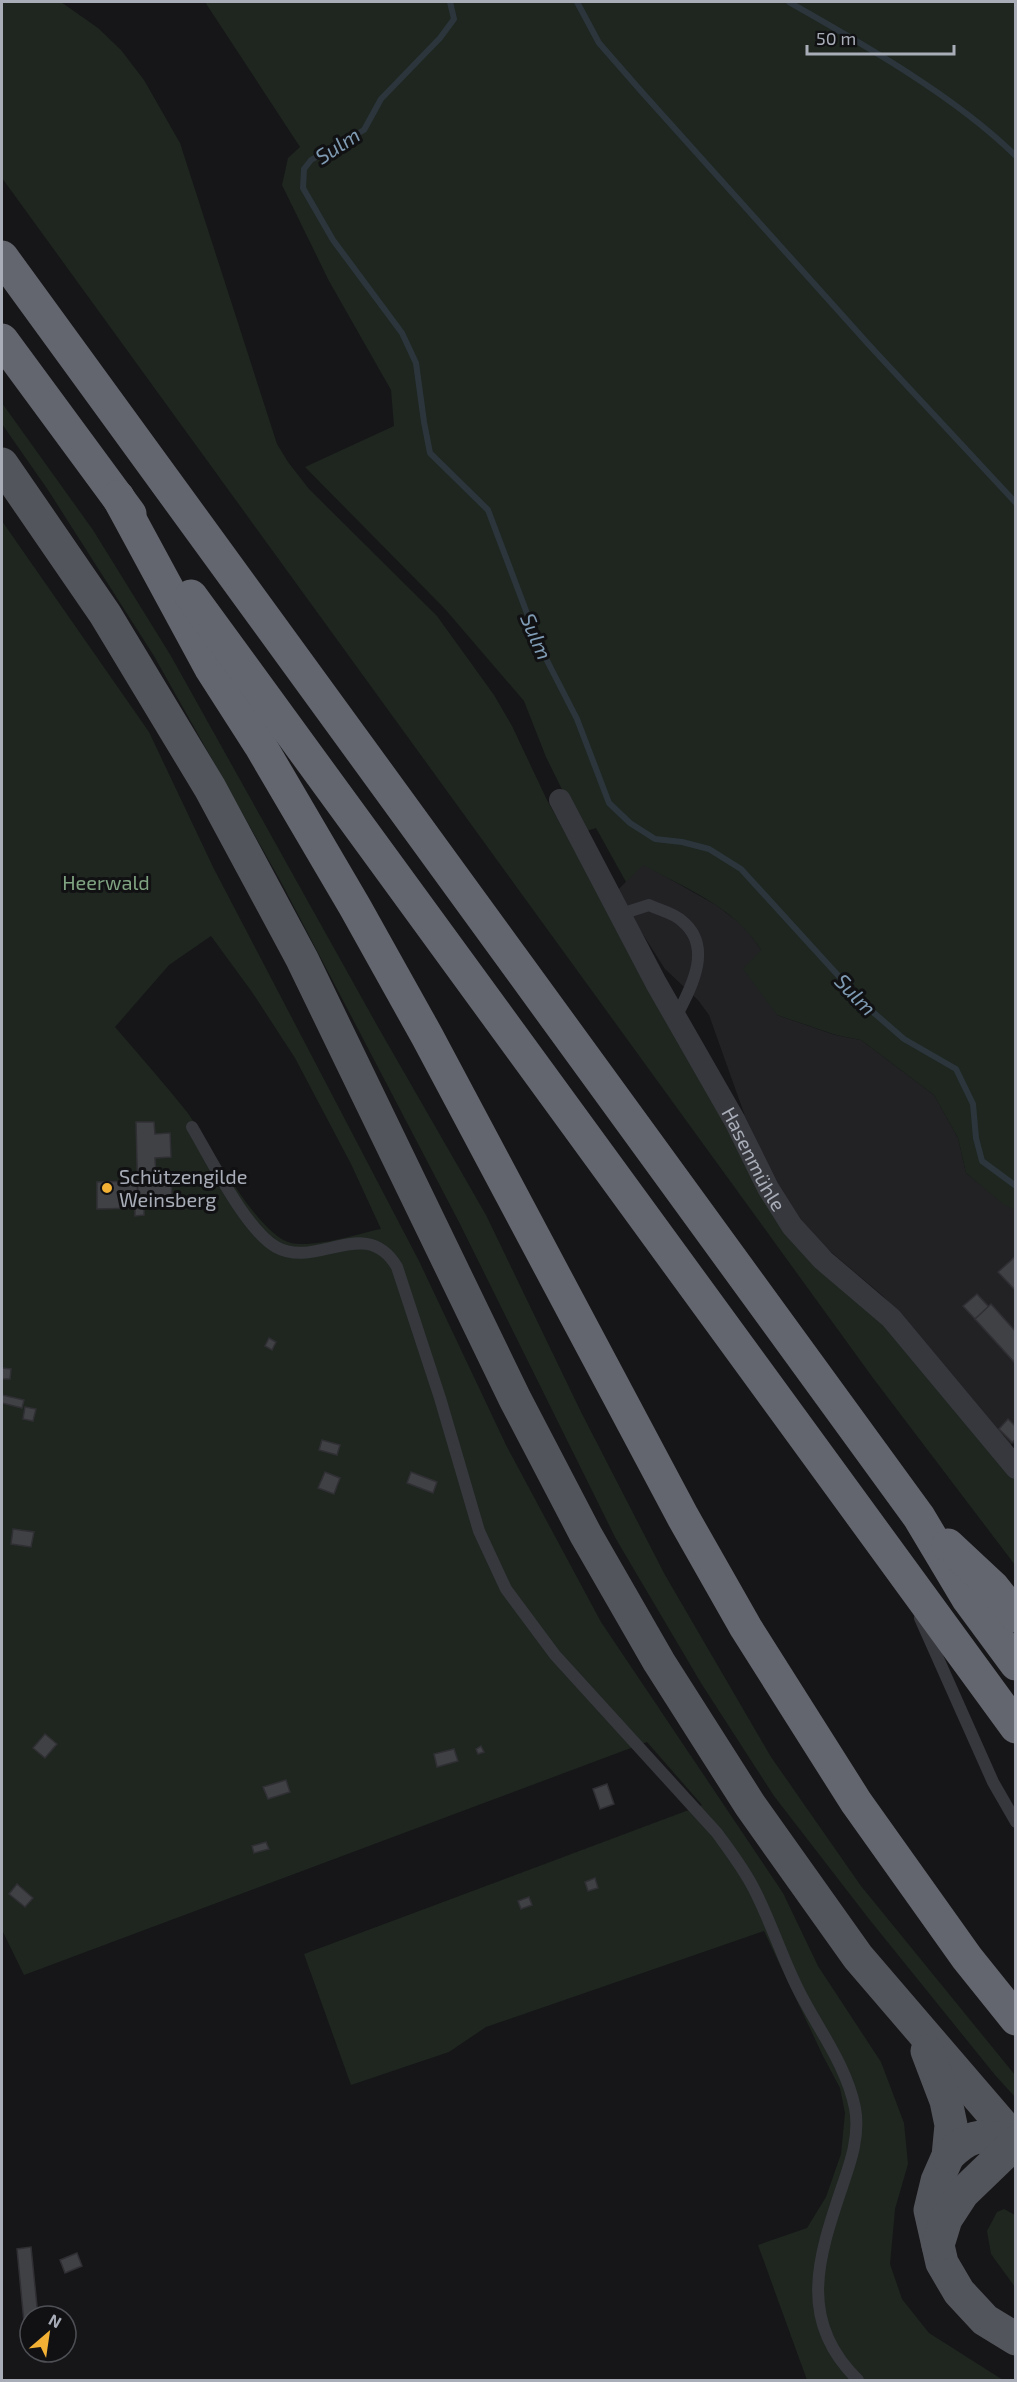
<svg xmlns="http://www.w3.org/2000/svg" width="1017" height="2382" viewBox="0 0 1017 2382" font-family="'Exo 2',sans-serif">
	<rect width="100%" height="100%" fill="#161618"/>
	<path fill="#222225" d="M643,864L716,905L745,927L761,950L777,1015L835,1035L861,1040L934,1095L958,1138L966,1173L1003,1203L1015,1210V1443L1010,1445L883,1296L825,1247L795,1213L778,1186L745,1116L709,1015L698,1000L665,969L616,892Z"/>
	<g fill="#1e261f" fill-rule="evenodd">
		<path d="M2,2H61L98,28L121,50L144,80L180,143L277,444L288,462L309,489L437,616L494,695L512,726L547,800L723,1117L765,1203L887,1326L1015,1478V1565L873,1378L2,178Z"/>
		<path d="M205,2H1015V1210L1003,1204L966,1173L958,1138L934,1095L861,1040L836,1035L777,1015L743,969L761,950C735,907 685,888 643,865L626,882L596,828L583,832L546,757L524,701L445,609L305,467L394,426L391,390L329,281L282,185L288,158L300,147Z"/>
		<path d="M2,403L93,530L171,656L378,1027L486,1215L581,1412L665,1575L771,1757L861,1886L1015,2075V2097L995,2075L869,1919L774,1796L701,1683L616,1539L459,1222L281,882L154,656L48,490L2,424Z"/>
		<path d="M2,521L149,732L214,869L419,1261L507,1447L601,1622L783,1893L818,1966L881,2062L904,2123L908,2164L895,2209L890,2264L902,2299L929,2333L1003,2380H807L758,2245L807,2228L826,2197L841,2154L845,2113L840,2088L823,2056L764,1931L486,2027L449,2052L351,2085L304,1954L702,1805L647,1742L24,1975L2,1930ZM211,936L252,992L295,1058L351,1164L381,1229C356,1234 316,1248 291,1243C258,1236 208,1141 187,1112C164,1083 139,1055 115,1027L169,965Z"/>
		<path d="M1004,2209L1015,2215V2287L991,2254L987,2231L997,2212Z"/>
	</g>
	<g fill="none" stroke-linecap="round" stroke-linejoin="round">
		<g stroke="#2c353c" stroke-width="6">
			<path d="M450,2L454,19L440,38L381,99L364,130L311,160L304,169L303,188L333,240L402,333L416,363L424,422L430,453L488,510L539,645L577,719L609,803L630,823L655,839L682,842L709,849L741,869L866,1006L904,1039L956,1069L973,1104L976,1138L982,1161L1016,1186"/>
			<path d="M577,2L599,43L641,91L870,346L1016,503"/>
			<path d="M789,2C863,44 955,96 1016,156"/>
		</g>
	</g>
	<g fill="#404145" stroke="#303034" stroke-width="1.5">
		<path d="M136,1122H154L155,1134L170,1133L171,1157L155,1158L156,1178H171L172,1201L138,1203Z"/>
		<path d="M137,1181L138,1208L97,1209V1182Z"/>
		<path d="M144,1202V1215L135,1216V1208H138V1203Z"/>
		<path d="M1016,1256V1291L998,1272Z"/>
		<path d="M977,1294L989,1307L975,1319L963,1306Z"/>
		<path d="M991,1304L1016,1332V1364L975,1319Z"/>
		<path d="M269,1338L276,1342L272,1350L265,1346Z"/>
		<path d="M2,1368L11,1369L10,1379H2Z"/>
		<path d="M2,1395L24,1400L22,1408L2,1403Z"/>
		<path d="M25,1407L36,1409L33,1421L23,1419Z"/>
		<path d="M1008,1419L1016,1427V1439L1012,1442L999,1429Z"/>
		<path d="M322,1440L340,1445L337,1455L319,1450Z"/>
		<path d="M325,1472L340,1478L334,1494L318,1488Z"/>
		<path d="M411,1472L437,1482L433,1493L407,1483Z"/>
		<path d="M13,1529L34,1532L31,1547L11,1544Z"/>
		<path d="M45,1734L57,1744L45,1758L33,1748Z"/>
		<path d="M481,1746L484,1752L478,1754L476,1749Z"/>
		<path d="M454,1749L458,1761L437,1767L434,1754Z"/>
		<path d="M286,1780L290,1792L268,1799L263,1787Z"/>
		<path d="M607,1784L614,1804L600,1809L593,1789Z"/>
		<path d="M266,1842L269,1849L254,1853L252,1846Z"/>
		<path d="M595,1878L598,1888L588,1891L585,1882Z"/>
		<path d="M17,1884L33,1898L25,1907L9,1894Z"/>
		<path d="M529,1897L532,1905L521,1909L518,1901Z"/>
		<path d="M31,2247L38,2316H30V2333H25L17,2249Z"/>
		<path d="M77,2253L82,2266L65,2273L60,2260Z"/>
	</g>
	<g fill="none" stroke-linecap="round" stroke-linejoin="round">
		<g stroke="#37383d" stroke-width="12">
			<path d="M621,914L649,905C659,910 674,913 682,921C714,947 691,988 676,1017"/>
			<path d="M192,1127C211,1159 246,1230 276,1247C317,1270 366,1214 397,1267L440,1398L479,1531L506,1589L555,1655L717,1833C730,1851 744,1869 754,1889C770,1920 781,1954 796,1985C815,2025 846,2063 855,2108C860,2135 851,2161 842,2187C818,2258 797,2321 858,2380"/>
			<path d="M920,1618L993,1782L1016,1822"/>
		</g>
		<path stroke="#37383d" stroke-width="22" id="s1" d="M560,800L656,983L735,1121L768,1188L792,1226L823,1260L891,1318L1016,1468"/>
		<g stroke="#53555c" stroke-width="33">
			<path d="M2,464L105,614L210,788L302,959L515,1399L586,1535L659,1662L750,1805L858,1957L1016,2141"/>
			<path d="M927,2051L946,2101L951,2125L948,2156L937,2181L930,2210L942,2263L959,2292L985,2320L1016,2339"/>
			<path d="M948,2156C975,2130 981,2137 1016,2141"/>
			<path d="M938,2245L946,2219L963,2193L1016,2142"/>
		</g>
		<g stroke="#63666e" stroke-width="33">
			<path d="M2,257L919,1517L968,1599L1016,1664"/>
			<path d="M2,340L130,514"/>
			<path d="M118,497L210,667L260,745L355,907L427,1036L683,1517L746,1628L856,1802L967,1958L1016,2019"/>
			<path d="M191,596L1016,1727"/>
			<path d="M948,1545L993,1587L1016,1616"/>
		</g>
	</g>
	<circle fill="#f2b134" stroke="#111113" stroke-width="2" cx="107" cy="1188" r="6"/>
	<g text-anchor="middle" dominant-baseline="central" stroke-width="6" stroke-linejoin="round" paint-order="stroke">
		<g font-size="20" fill="#7fa381" stroke="#111113">
			<text x="106" y="882">Heerwald</text>
		</g>
		<g font-size="20" fill="#a8adb8" stroke="#111113">
			<text stroke="none"><textPath href="#s1" startOffset="408">Hasenmühle</textPath></text>
		</g>
		<g font-size="20" fill="#a8adb8" stroke="#111113" text-anchor="start">
			<text x="119" y="1176">Schützengilde<tspan x="119" dy="23">Weinsberg</tspan></text>
		</g>
		<g font-size="21" font-style="italic" fill="#7f9bb3" stroke="#111113">
			<text transform="translate(337 145) rotate(-33)">Sulm</text>
			<text transform="translate(537 636) rotate(67)">Sulm</text>
			<text transform="translate(856 994) rotate(46)">Sulm</text>
		</g>
	</g>
	<rect width="1017" height="2382" fill="none" stroke="#a8adb8" stroke-width="6"/>
	<g transform="translate(48 2334) rotate(29)"><circle r="28" fill="#111113" stroke="#4d4f55" stroke-width="1.5"/>
	<path d="M0-4.5L10 22L0 15L-10 22Z" fill="#f2b134"/>
	<text y="-9" font-size="16" font-weight="bold" text-anchor="middle" fill="#a8adb8">N</text>
	</g>
	<path d="M807 45v9h147v-9" fill="none" stroke="#a8adb8" stroke-width="3"/>
	<text x="816" y="45" font-size="18" fill="#a8adb8" stroke="#111113" stroke-width="4.5" paint-order="stroke">50 m</text>
</svg>
